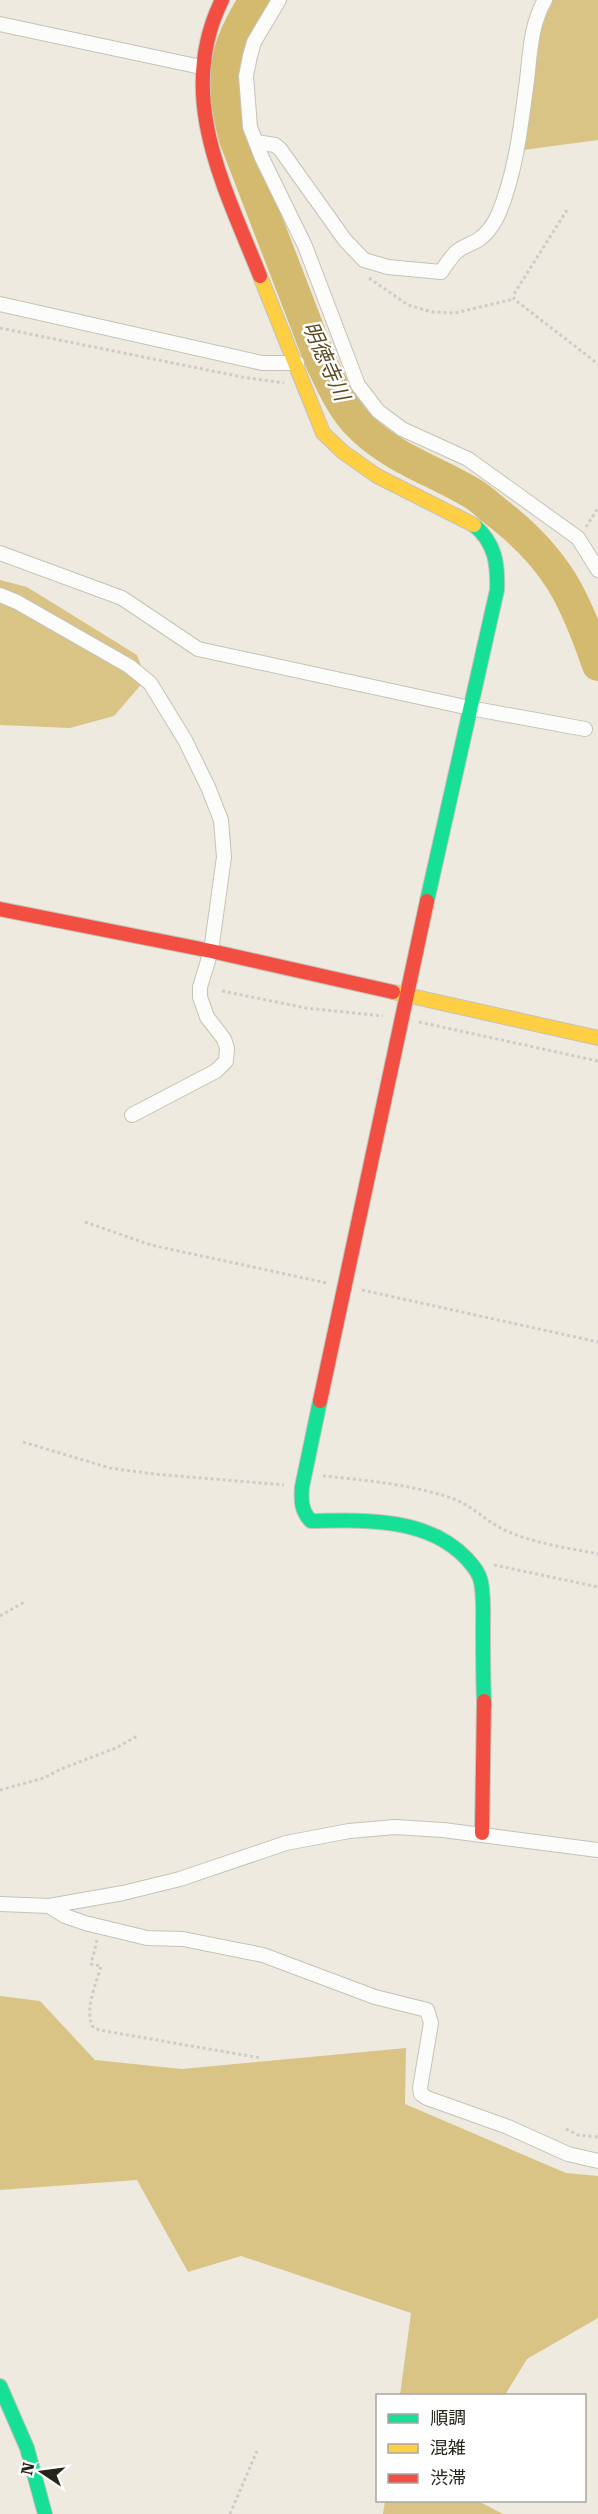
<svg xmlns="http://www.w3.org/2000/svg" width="598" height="2514" viewBox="0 0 598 2514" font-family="'Roboto Serif','Noto Sans JP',serif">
	<rect width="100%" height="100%" fill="#eeeadf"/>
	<g fill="#d9c486">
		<path d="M537,0H598V140L523,150Z"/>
		<path d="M0,580L27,587L137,655L146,679L114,716L70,728L0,725Z"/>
		<path d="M0,1996L40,2001L95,2060L182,2069L406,2048L405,2104L566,2173L598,2176V2318L527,2359L505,2395H400L411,2313L241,2256L188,2272L137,2180L0,2190Z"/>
		<path d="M385,2501H478L503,2514H383Z"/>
	</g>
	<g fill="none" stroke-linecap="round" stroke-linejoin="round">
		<path stroke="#d3ba6e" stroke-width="32" d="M255,0C222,53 219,79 235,139L321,362C332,385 343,410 362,428C394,459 438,472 475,495C484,501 492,509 500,515C557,560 575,598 598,665"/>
		<g stroke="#c5c2b9" stroke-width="16">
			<g id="street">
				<path d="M279,0L254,42L250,56L246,76L250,127L262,158L305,246L358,385L378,411L402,429L468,459L578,538L598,570"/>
				<path d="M0,24L201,67"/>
				<path d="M256,142L275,145L280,149L345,240L364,260L388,267L441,272C445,266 450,259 455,253C462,246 470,245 478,240C486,235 494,224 498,215C516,173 521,125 527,80C530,54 531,23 545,0"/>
				<path d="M0,304L262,363H297"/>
				<path d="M0,553L122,598L198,649L470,708L585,729"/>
				<path d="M0,595L17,602L129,666L150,683L185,740L208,787L221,820L224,857L211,951L200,987V997L207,1017L224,1039L227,1048L226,1061L216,1071L132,1115"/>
				<path d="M0,1904L49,1906L123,1893L180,1879L286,1843L349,1831L395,1827L443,1830L598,1850"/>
				<path d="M49,1906L65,1916L85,1923L147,1938L183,1939L263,1955L375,1997L427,2010L431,2023L420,2088L421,2094L427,2098L508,2127L568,2154L598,2161"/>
			</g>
		</g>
		<g stroke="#c5c2b9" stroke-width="16">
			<g id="fast">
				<path d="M427,901L497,590C498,563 495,543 474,525"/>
				<path d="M320,1401L302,1487C301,1500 301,1511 311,1521C364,1520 428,1517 467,1559C473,1566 479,1572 481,1582C484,1597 483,1613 483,1628C483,1652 483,1677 484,1701"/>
				<path d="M0,2386L27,2448L45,2514"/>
			</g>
		</g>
		<g stroke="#c5c2b9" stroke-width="16">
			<g id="slow">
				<path d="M260,276L323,433L343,452L377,476L474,525"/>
				<path d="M393,992L598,1038"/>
			</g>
		</g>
		<g stroke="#c5c2b9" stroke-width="16">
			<g id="jam">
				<path d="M222,0C175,95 224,186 260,276"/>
				<path d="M0,909L211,951L393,992"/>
				<path d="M320,1401L427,901"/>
				<path d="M482,1833L484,1701"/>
			</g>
		</g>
		<g stroke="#cdccc8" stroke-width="3" stroke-dasharray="3 3" stroke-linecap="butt">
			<path d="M567,210L514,294V299L598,364"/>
			<path d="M369,278L408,305L432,312L455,313L514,299"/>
			<path d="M0,328L242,377L284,383"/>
			<path d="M586,527L598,508"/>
			<path d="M222,991L306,1008L383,1016"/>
			<path d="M419,1022L598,1061"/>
			<path d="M85,1222L151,1245L327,1283"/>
			<path d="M362,1290L598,1342"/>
			<path d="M23,1442L110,1468L154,1474L284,1485"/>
			<path d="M323,1476C365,1480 415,1485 454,1499C474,1507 489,1524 509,1532C537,1544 569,1548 598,1554"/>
			<path d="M494,1565L598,1587"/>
			<path d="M0,1616L26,1601"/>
			<path d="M0,1790L44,1778L61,1769L116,1748L139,1735"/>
			<path d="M97,1940L91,1964L101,1966C96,1984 85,2008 92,2026L99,2030L139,2037L261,2058"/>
			<path d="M566,2129L578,2135L598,2137"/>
			<path d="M230,2514L257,2451"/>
		</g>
		<use href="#street" stroke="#fcfcfa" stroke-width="14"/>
		<use href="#fast" stroke="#16e098" stroke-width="14"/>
		<use href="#slow" stroke="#ffcf43" stroke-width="14"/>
		<use href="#jam" stroke="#f24e42" stroke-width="14"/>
	</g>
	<g text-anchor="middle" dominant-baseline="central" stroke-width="5" stroke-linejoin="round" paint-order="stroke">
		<g font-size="21" font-style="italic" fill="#594b21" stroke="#fff">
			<text transform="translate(326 361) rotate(66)">明徳寺川</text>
		</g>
	</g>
	<rect x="376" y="2394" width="210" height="108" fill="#ffffff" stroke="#a9a7a5" stroke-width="1.5"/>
	<rect x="388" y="2414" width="30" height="9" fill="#16e098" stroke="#a9a7a5" stroke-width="1.5"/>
	<text x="430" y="2424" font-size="18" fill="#27241d">順調</text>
	<rect x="388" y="2444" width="30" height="9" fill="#ffcf43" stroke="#a9a7a5" stroke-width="1.5"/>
	<text x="430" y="2454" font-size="18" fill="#27241d">混雑</text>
	<rect x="388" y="2474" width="30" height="9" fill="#f24e42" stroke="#a9a7a5" stroke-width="1.5"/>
	<text x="430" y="2484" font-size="18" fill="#27241d">渋滞</text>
	<g transform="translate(42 2472) rotate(283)" stroke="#ffffff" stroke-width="4.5" paint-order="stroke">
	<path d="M0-4.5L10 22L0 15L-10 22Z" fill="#27241d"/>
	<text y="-9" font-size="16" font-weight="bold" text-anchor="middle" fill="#27241d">N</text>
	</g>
</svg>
